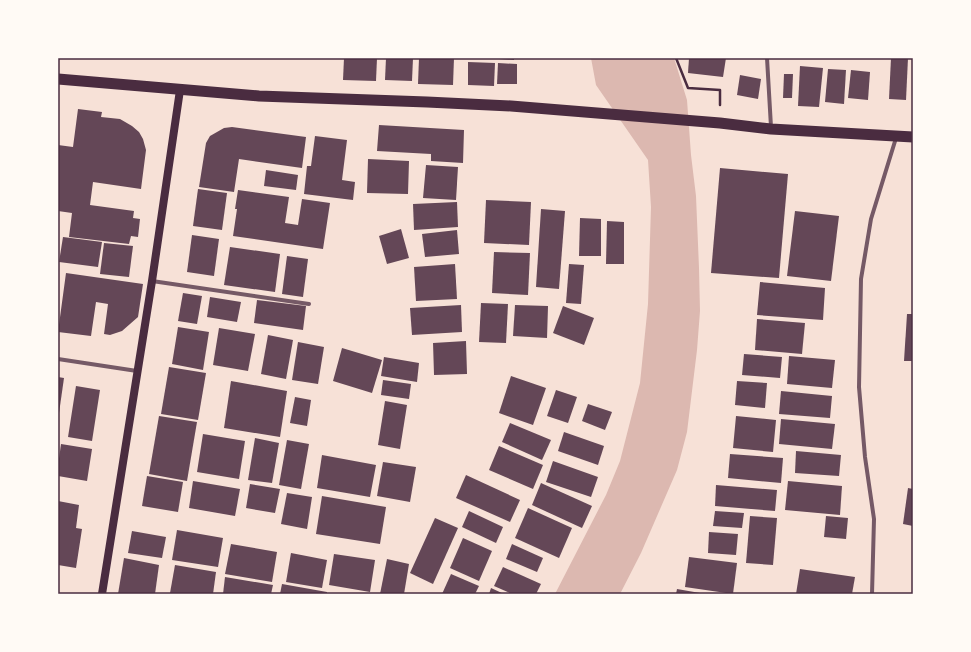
<svg xmlns="http://www.w3.org/2000/svg" width="971" height="652" viewBox="0 0 971 652" font-family="'Space Grotesk',sans-serif">
	<rect width="100%" height="100%" fill="#f7e1d7"/>
	<path fill="#dcb8b0" d="M591,58H674L687,100L691,155L696,196L699,268L700,311L697,350L687,432L677,470L641,553L620,594H555L606,495L620,461L640,383L648,304L651,207L648,160L596,85Z"/>
	<g fill="#644757">
		<path d="M344,58H377L376,81L343,80Z"/>
		<path d="M386,58H413L412,81L385,80Z"/>
		<path d="M419,58H454L453,85L418,84Z"/>
		<path d="M499,58H514V60L499,59Z"/>
		<path d="M689,58H726L723,77L688,73Z"/>
		<path d="M891,58H908L906,100L889,99Z"/>
		<path d="M468,62L495,63L494,86L468,85Z"/>
		<path d="M498,63L517,64V84H497Z"/>
		<path d="M800,66L823,68L819,107L798,106Z"/>
		<path d="M828,69L846,70L844,104L825,102Z"/>
		<path d="M851,70L870,72L868,100L848,98Z"/>
		<path d="M784,74H793L792,98H783Z"/>
		<path d="M740,75L761,79L758,99L737,95Z"/>
		<path d="M78,109L102,112L101,117L120,119L132,126L139,132L143,139L146,150L141,189L93,182L90,205L134,211L133,218L140,219L138,237L131,236L129,244L69,237L72,213L58,211V145L73,147Z"/>
		<path d="M379,125L464,130L463,163L431,161V154L377,151Z"/>
		<path d="M232,127L306,137L302,168L239,159L234,192L199,187L206,143L210,136L224,128Z"/>
		<path d="M315,136L347,140L342,180L355,182L353,200L304,194L307,166H311Z"/>
		<path d="M368,159L409,161L408,194L367,193Z"/>
		<path d="M426,165L458,167L456,200L423,198Z"/>
		<path d="M720,168L788,174L779,278L711,273Z"/>
		<path d="M266,170L298,175L296,190L264,186Z"/>
		<path d="M198,189L227,193L222,230L193,226Z"/>
		<path d="M238,190L289,197L285,223L298,225L302,199L330,203L323,249L233,236L237,209H235Z"/>
		<path d="M486,200L531,202L529,245L484,243Z"/>
		<path d="M457,202L458,227L414,230L413,204Z"/>
		<path d="M541,209L565,211L559,289L536,287Z"/>
		<path d="M795,211L839,216L831,281L787,276Z"/>
		<path d="M580,218L601,219V256H579Z"/>
		<path d="M607,221L624,222V264H606Z"/>
		<path d="M401,229L409,258L387,264L379,236Z"/>
		<path d="M457,230L459,254L425,257L422,234Z"/>
		<path d="M192,235L219,239L214,276L187,272Z"/>
		<path d="M63,237L102,242L98,267L59,262Z"/>
		<path d="M104,243L133,246L129,277L100,274Z"/>
		<path d="M230,247L280,254L275,292L224,285Z"/>
		<path d="M494,252L530,253L528,295L492,293Z"/>
		<path d="M287,256L308,259L303,297L282,294Z"/>
		<path d="M455,264L457,299L416,301L414,267Z"/>
		<path d="M569,264L584,265L581,304L566,303Z"/>
		<path d="M66,273L143,284L138,317L122,331L110,335L104,334L108,304L96,302L91,336L58,332Z"/>
		<path d="M760,282L825,288L823,320L757,315Z"/>
		<path d="M183,293L202,296L197,324L178,321Z"/>
		<path d="M210,297L241,302L237,322L207,317Z"/>
		<path d="M257,300L306,306L303,330L254,323Z"/>
		<path d="M481,303L508,304L506,343L479,342Z"/>
		<path d="M461,305L462,332L412,335L410,308Z"/>
		<path d="M515,305L548,306L547,338L513,336Z"/>
		<path d="M563,306L594,318L584,345L553,333Z"/>
		<path d="M907,314H913V361H904Z"/>
		<path d="M757,319L805,323L802,354L755,350Z"/>
		<path d="M178,327L209,332L203,370L172,364Z"/>
		<path d="M219,328L255,334L248,371L213,365Z"/>
		<path d="M268,335L293,340L286,379L261,374Z"/>
		<path d="M466,341L467,374L434,375L433,343Z"/>
		<path d="M298,342L324,347L318,384L292,380Z"/>
		<path d="M342,348L382,360L372,393L333,381Z"/>
		<path d="M744,354L782,357L780,378L742,375Z"/>
		<path d="M789,356L835,360L832,388L787,384Z"/>
		<path d="M384,357L419,363L417,382L381,376Z"/>
		<path d="M169,367L206,373L198,420L161,414Z"/>
		<path d="M511,376L546,388L533,425L499,413Z"/>
		<path d="M58,377L64,378L59,413H58Z"/>
		<path d="M383,380L411,384L409,399L381,395Z"/>
		<path d="M231,381L287,391L280,437L224,428Z"/>
		<path d="M737,381L767,383L765,408L735,405Z"/>
		<path d="M76,386L100,390L92,441L68,437Z"/>
		<path d="M556,390L577,397L568,423L547,416Z"/>
		<path d="M781,391L832,396L830,418L779,414Z"/>
		<path d="M295,397L311,400L307,426L290,423Z"/>
		<path d="M385,401L407,405L400,449L378,445Z"/>
		<path d="M588,404L612,412L605,430L582,421Z"/>
		<path d="M159,416L197,422L187,481L149,474Z"/>
		<path d="M736,416L776,420L773,452L733,448Z"/>
		<path d="M781,419L835,424L832,449L779,444Z"/>
		<path d="M510,423L551,440L542,460L502,442Z"/>
		<path d="M564,432L604,446L598,465L558,451Z"/>
		<path d="M203,434L245,441L239,479L197,472Z"/>
		<path d="M255,438L279,443L272,483L248,480Z"/>
		<path d="M287,440L309,444L301,489L279,485Z"/>
		<path d="M61,444L92,449L87,481L58,476V466Z"/>
		<path d="M499,446L543,465L533,489L489,470Z"/>
		<path d="M796,451L841,455L839,476L795,473Z"/>
		<path d="M730,454L783,458L781,483L728,478Z"/>
		<path d="M322,455L376,465L370,497L317,488Z"/>
		<path d="M553,461L598,477L591,497L546,482Z"/>
		<path d="M383,462L416,467L410,502L377,496Z"/>
		<path d="M466,475L520,500L510,522L456,498Z"/>
		<path d="M147,476L183,482L178,512L142,506Z"/>
		<path d="M193,481L240,489L235,516L189,508Z"/>
		<path d="M788,481L842,486L840,515L785,510Z"/>
		<path d="M541,483L592,506L582,528L532,505Z"/>
		<path d="M250,484L280,489L275,513L246,508Z"/>
		<path d="M716,485L777,490L775,511L715,506Z"/>
		<path d="M908,488L913,489V526L903,524Z"/>
		<path d="M287,493L312,497L307,529L281,524Z"/>
		<path d="M322,496L386,507L380,544L316,534Z"/>
		<path d="M58,501L79,505L76,528L82,529L76,568L58,565Z"/>
		<path d="M528,508L572,528L559,558L515,538Z"/>
		<path d="M469,511L503,527L496,543L462,527Z"/>
		<path d="M715,511L744,513L742,528L713,526Z"/>
		<path d="M750,516L777,518L773,565L746,563Z"/>
		<path d="M826,516L848,518L846,539L824,537Z"/>
		<path d="M435,518L458,528L433,584L410,573Z"/>
		<path d="M177,530L223,538L218,567L172,560Z"/>
		<path d="M132,531L166,537L162,558L128,553Z"/>
		<path d="M709,532L738,534L736,555L708,553Z"/>
		<path d="M463,538L492,551L479,581L450,568Z"/>
		<path d="M231,544L277,552L272,582L225,574Z"/>
		<path d="M512,544L543,558L537,572L506,559Z"/>
		<path d="M291,553L327,560L322,588L286,582Z"/>
		<path d="M334,554L375,560L370,592L329,585Z"/>
		<path d="M689,557L737,563L733,594L685,587Z"/>
		<path d="M124,558L159,565L155,594H118Z"/>
		<path d="M387,559L409,564L404,594H380Z"/>
		<path d="M175,565L216,572L213,594L170,593Z"/>
		<path d="M503,567L541,584L536,594H512L494,586Z"/>
		<path d="M800,569L855,577L852,594H796Z"/>
		<path d="M451,574L479,586L475,594H442Z"/>
		<path d="M225,577L273,585L271,594H223Z"/>
		<path d="M282,584L327,592V594H280Z"/>
		<path d="M491,588L504,594H489Z"/>
		<path d="M677,589L700,593V594H676Z"/>
	</g>
	<g fill="none" stroke-linecap="round" stroke-linejoin="round">
		<path stroke="#4a2c40" stroke-width="2.5" d="M676,58L688,88L720,90V105"/>
		<g stroke="#755966" stroke-width="4">
			<path d="M767,58L771,127"/>
			<path d="M152,281L309,304"/>
			<path d="M58,359L137,371"/>
			<path d="M872,594L874,519L865,457L859,387L861,279L871,219L896,138"/>
		</g>
		<path stroke="#4a2c40" stroke-width="8" d="M102,594L152,281L180,90"/>
		<path stroke="#4a2c40" stroke-width="11" d="M58,79L259,96L427,102L511,106L720,123L771,129L913,137"/>
	</g>
	<rect width="971" height="652" fill="none" stroke="#fffaf5" stroke-width="118"/>
	<rect x="59" y="59" width="853" height="534" fill="none" stroke="#4a2c40" stroke-width="1.5"/>
</svg>
